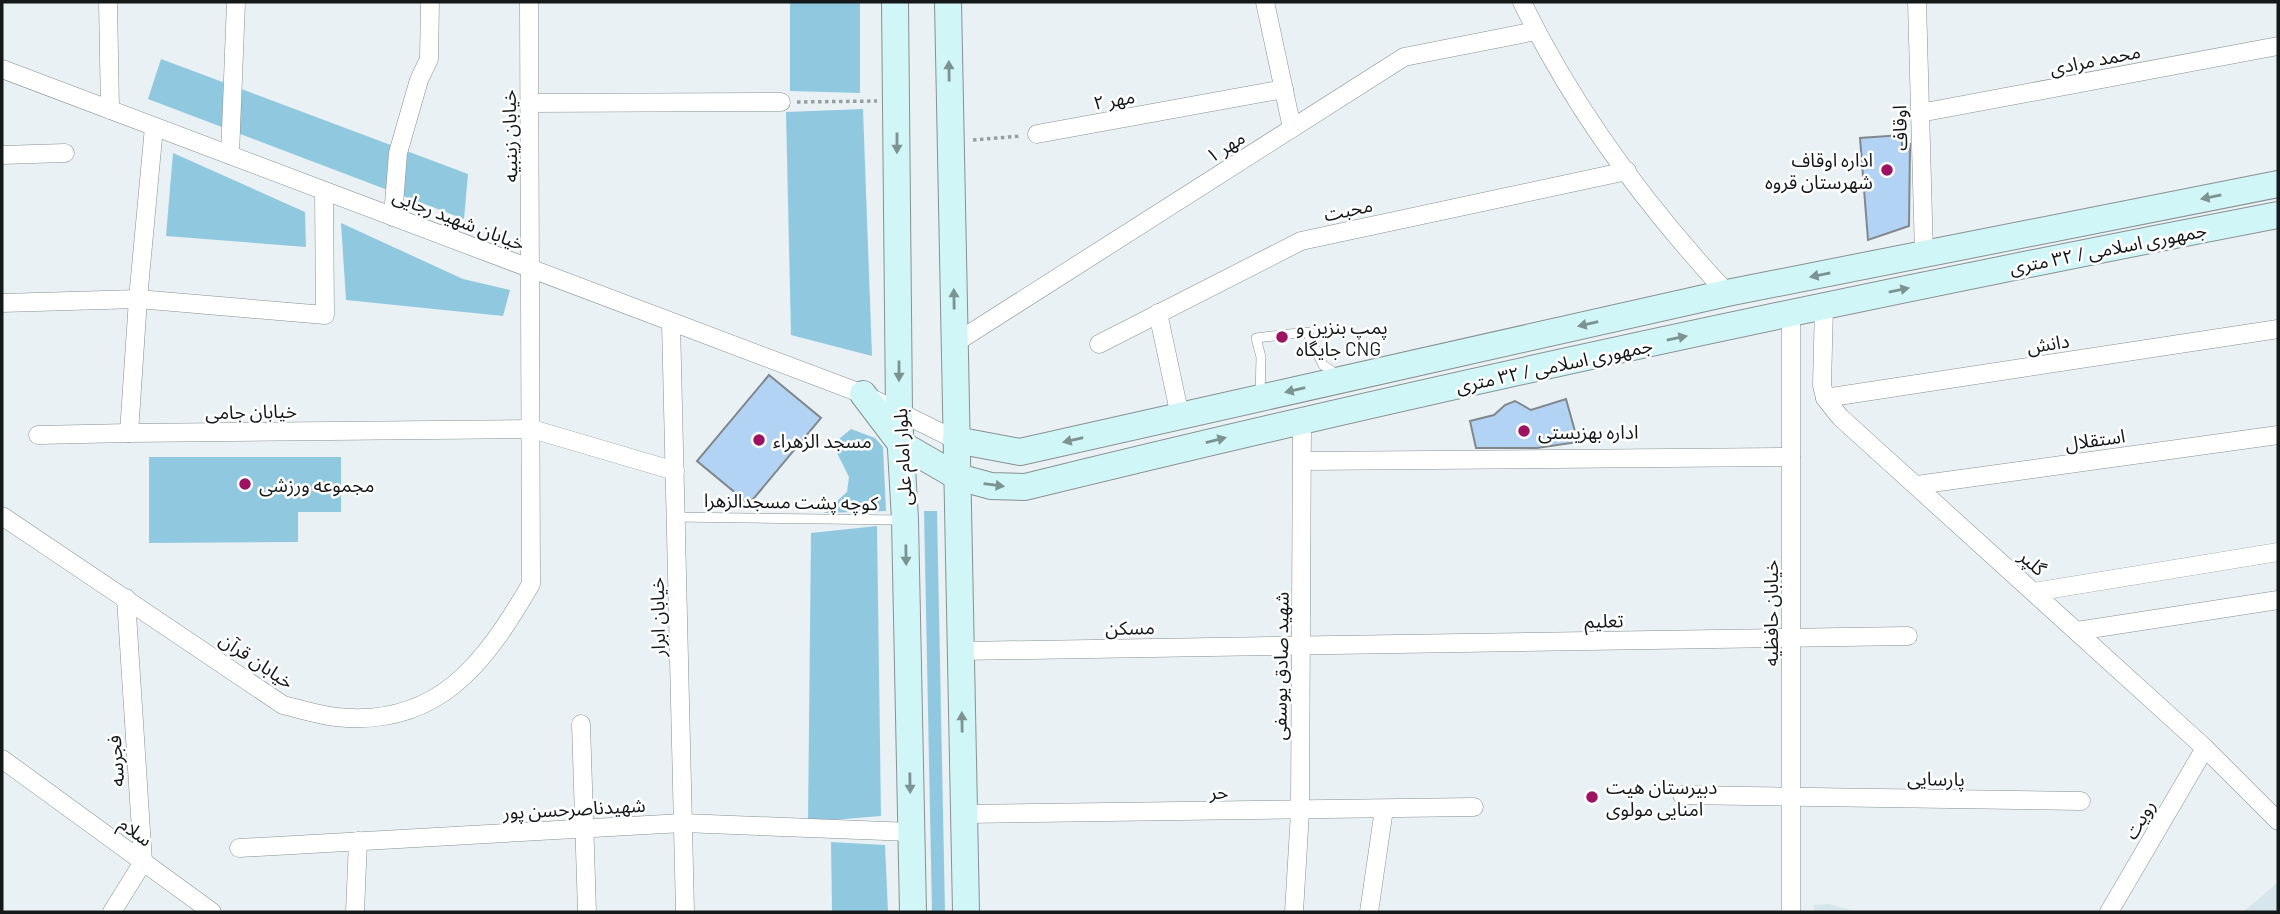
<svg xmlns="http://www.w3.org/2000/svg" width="2280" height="914" viewBox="0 0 2280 914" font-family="Barlow,'Noto Sans Arabic',sans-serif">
	<rect width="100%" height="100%" fill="#e9f1f5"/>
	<g fill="#d5e6ed">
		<path d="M2278,882V912H2243L2268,891Z"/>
		<path d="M1829,904L1857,912H1814V905Z"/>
	</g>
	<g fill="#90c9df">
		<path d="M790,2H860V93L790,91Z"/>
		<path d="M161,59L468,174L464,219L148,99Z"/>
		<path d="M863,109L872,356L791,335L786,112Z"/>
		<path d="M173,153L305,212L306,247L166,236Z"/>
		<path d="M341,223L463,279L510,290L503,316L346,300Z"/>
		<path d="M851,429L875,438L883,447L886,511L824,513L847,492L849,477L836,451L839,439Z"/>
		<path d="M149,457H341V512H298V542L149,543Z"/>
		<path d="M924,511H937L945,912H932Z"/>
		<path d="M877,526L881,816L808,822L811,533Z"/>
		<path d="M831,842L885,845L888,912H832Z"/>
	</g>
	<g fill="#b3d3f4" stroke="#82878d" stroke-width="2">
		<path d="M1902,135V145L1910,144L1909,226L1868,240L1860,138Z"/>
		<path d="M769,375L821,418L749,504L697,461Z"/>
		<path d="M1566,399L1578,442L1537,448H1476L1470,421L1494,415L1505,405L1515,401L1531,410Z"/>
	</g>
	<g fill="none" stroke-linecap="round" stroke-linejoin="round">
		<g stroke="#889093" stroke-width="10">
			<g id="lane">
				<path d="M1260,395L1261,357L1256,338L1307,332L1323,365L1339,376"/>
				<path d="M676,517L902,520"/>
			</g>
		</g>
		<g stroke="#889093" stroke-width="19">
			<g id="street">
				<path d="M108,2L110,110"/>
				<path d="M1265,2L1292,128"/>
				<path d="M1522,2C1574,109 1646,206 1727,293"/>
				<path d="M1917,2L1924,254"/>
				<path d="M2,69L863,394L956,440"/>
				<path d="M530,103L781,102"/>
				<path d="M1920,113L2278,46"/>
				<path d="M154,127L138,299L129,433L532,429L675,471"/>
				<path d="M1037,134L1284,89"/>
				<path d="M2,155L65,153"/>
				<path d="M230,155L236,2"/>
				<path d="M393,217L398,153L419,80L429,59L430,2"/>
				<path d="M2,303L138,299L325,315L324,191"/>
				<path d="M1824,307L1822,385L1825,398L1840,417L2205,748L2278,821"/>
				<path d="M1158,313L1180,416"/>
				<path d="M1791,314V912"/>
				<path d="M671,322L685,912"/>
				<path d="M955,343L1404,57L1536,31"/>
				<path d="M1099,344L1301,241L1627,171"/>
				<path d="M1825,398L2278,329"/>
				<path d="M38,435L129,433"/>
				<path d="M1304,461L1791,457"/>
				<path d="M1917,485L2278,435"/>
				<path d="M2,516L283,705C300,709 318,715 336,717C438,728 485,663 531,584L529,2"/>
				<path d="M2034,592L2278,552"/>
				<path d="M2077,631L2278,600"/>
				<path d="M961,651L1908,636"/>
				<path d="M581,724L587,912"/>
				<path d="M2,759L212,912"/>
				<path d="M1682,795L2081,801"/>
				<path d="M964,814L1474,807"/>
				<path d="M239,848L683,823L911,832"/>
				<path d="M112,912L143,862L126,598"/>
				<path d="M355,912L358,841"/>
				<path d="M1294,912L1300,812L1302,419"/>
				<path d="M1369,912L1384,809"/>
				<path d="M2109,912L2205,748"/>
			</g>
		</g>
		<g stroke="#889093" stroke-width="28">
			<g id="secondary">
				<path d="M895,2L899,414L905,520L913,912"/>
				<path d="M948,2L966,912"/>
				<path d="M863,394L901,444L958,477L991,486L1025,487C1440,385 1858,296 2278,215"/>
				<path d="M956,440L1020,452L1727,293L2278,184"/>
			</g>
		</g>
		<g stroke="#989fa1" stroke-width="3.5" stroke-dasharray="3.5 3.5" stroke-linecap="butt">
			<path d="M797,102L877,101"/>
			<path d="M973,140L1021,136"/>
		</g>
		<use href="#lane" stroke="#fff" stroke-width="9"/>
		<use href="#street" stroke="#fff" stroke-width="18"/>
		<use href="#secondary" stroke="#d1f6f7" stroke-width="26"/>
	</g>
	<defs><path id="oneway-solid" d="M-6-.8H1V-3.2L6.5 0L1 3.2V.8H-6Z" transform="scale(1.75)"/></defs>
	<g fill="#7c9293">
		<use href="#oneway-solid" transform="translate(949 71) rotate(-91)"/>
		<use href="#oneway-solid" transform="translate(897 143) rotate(90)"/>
		<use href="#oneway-solid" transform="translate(2211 197) rotate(169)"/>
		<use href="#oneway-solid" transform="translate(1820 275) rotate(169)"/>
		<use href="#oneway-solid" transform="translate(1899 290) rotate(-12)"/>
		<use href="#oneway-solid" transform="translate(954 299) rotate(-91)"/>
		<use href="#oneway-solid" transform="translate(1588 324) rotate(167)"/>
		<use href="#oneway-solid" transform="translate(1677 338) rotate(-12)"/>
		<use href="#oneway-solid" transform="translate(899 371) rotate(90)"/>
		<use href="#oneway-solid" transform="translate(1295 390) rotate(167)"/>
		<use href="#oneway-solid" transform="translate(1073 440) rotate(167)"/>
		<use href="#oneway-solid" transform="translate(1216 440) rotate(-14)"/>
		<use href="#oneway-solid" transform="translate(994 485) rotate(7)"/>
		<use href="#oneway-solid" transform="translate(906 555) rotate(89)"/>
		<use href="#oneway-solid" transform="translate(962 722) rotate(-91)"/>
		<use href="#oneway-solid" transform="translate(910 783) rotate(89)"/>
	</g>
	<g fill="#9d1361" stroke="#fff" stroke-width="2.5">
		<circle cx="1887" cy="170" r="7"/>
		<circle cx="1282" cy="337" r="7"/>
		<circle cx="1524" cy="431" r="7"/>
		<circle cx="759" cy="440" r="7"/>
		<circle cx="245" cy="484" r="7"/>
		<circle cx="1592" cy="797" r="7"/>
	</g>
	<g text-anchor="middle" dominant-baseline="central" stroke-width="5" stroke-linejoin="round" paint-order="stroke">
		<g font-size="19" fill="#151819" stroke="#fff">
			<text transform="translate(2095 59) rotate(-11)">محمد مرادی</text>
			<text transform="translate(1114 99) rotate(-10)">مهر ۲</text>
			<text transform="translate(1899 128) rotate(-91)">اوقاف</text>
			<text transform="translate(509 136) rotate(-91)">خیابان زینبیه</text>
			<text transform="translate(1225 146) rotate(-32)">مهر ۱</text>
			<text transform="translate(1348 209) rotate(-12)">محبت</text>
			<text transform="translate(459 219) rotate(21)">خیابان شهید رجایی</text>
			<text transform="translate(2108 248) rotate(-11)">جمهوری اسلامی / ۳۲ متری</text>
			<text transform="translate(2048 343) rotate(-9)">دانش</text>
			<text transform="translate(1554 365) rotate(-12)">جمهوری اسلامی / ۳۲ متری</text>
			<text transform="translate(251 411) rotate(-1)">خیابان جامی</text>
			<text transform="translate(2095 439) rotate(-8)">استقلال</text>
			<text transform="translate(902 457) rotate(-93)">بلوار امام علی</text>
			<text transform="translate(791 501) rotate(1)">کوچه پشت مسجدالزهرا</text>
			<text transform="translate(2033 562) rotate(42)">گلپر</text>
			<text transform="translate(1770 613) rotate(-90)">خیابان حافظیه</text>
			<text transform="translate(657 617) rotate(-91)">خیابان ابرار</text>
			<text transform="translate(1604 620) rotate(-1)">تعلیم</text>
			<text transform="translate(1130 627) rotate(-1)">مسکن</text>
			<text transform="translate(257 660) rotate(34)">خیابان قرآن</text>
			<text transform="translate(1280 666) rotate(-89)">شهید صادق یوسفی</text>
			<text transform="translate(115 761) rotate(-94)">فجرسه</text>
			<text transform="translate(1936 778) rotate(1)">پارسایی</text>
			<text x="1219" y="791">حر</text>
			<text transform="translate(574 808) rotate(-3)">شهیدناصرحسن پور</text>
			<text transform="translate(2139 819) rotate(-60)">رویت</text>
			<text transform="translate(136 831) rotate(36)">سلام</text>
		</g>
		<g font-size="19" fill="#151819" stroke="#fff" text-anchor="start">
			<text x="1873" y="159" text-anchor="end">اداره اوقاف<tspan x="1873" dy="22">شهرستان قروه</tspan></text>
			<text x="1296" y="326">پمپ بنزین و<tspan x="1296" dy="22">جایگاه CNG</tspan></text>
			<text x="1538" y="431">اداره بهزیستی</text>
			<text x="773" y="440">مسجد الزهراء</text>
			<text x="259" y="484">مجموعه ورزشی</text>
			<text x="1606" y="786">دبیرستان هیت<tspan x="1606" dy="22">امنایی مولوی</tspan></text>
		</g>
	</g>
	<rect width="2280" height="914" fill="none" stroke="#151819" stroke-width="7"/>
</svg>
